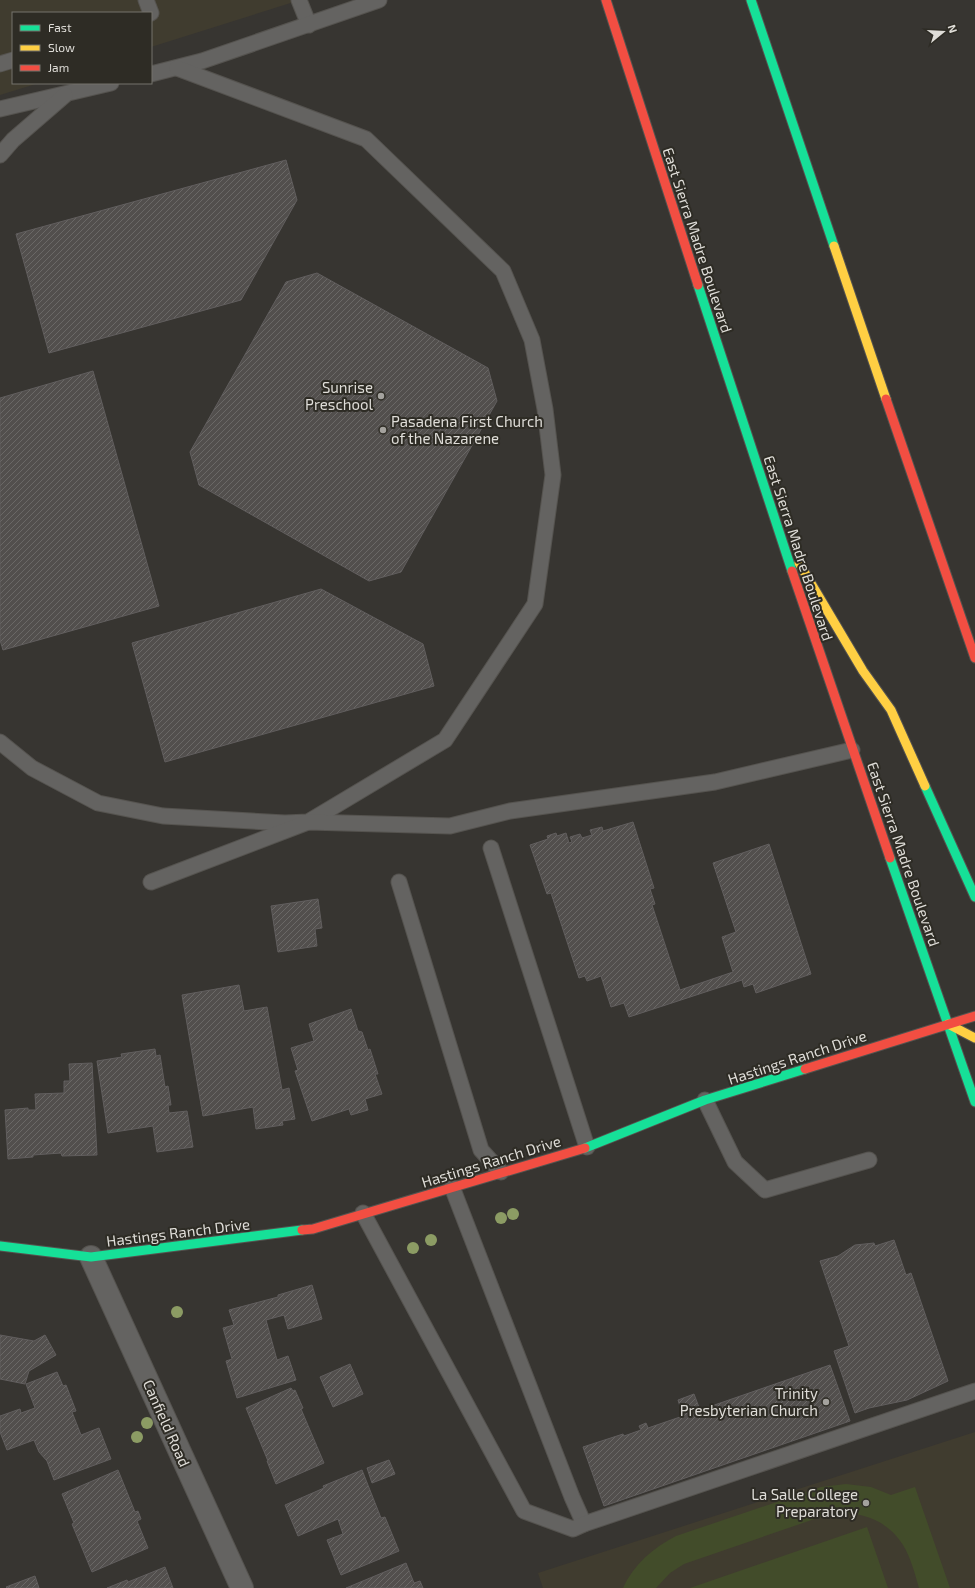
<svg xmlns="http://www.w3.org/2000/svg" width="975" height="1588" viewBox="0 0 975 1588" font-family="'Exo 2',sans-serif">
	<defs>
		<pattern id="building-hatch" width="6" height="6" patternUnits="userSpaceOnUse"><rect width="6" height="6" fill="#524f4d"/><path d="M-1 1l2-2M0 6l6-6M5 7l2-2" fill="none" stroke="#6a6866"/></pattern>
	</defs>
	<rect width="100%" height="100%" fill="#373531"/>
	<g fill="#403c2f">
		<path d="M0,0H300L151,47V13H13V83H39L0,95Z"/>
		<path d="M975,1432V1588H543L538,1573Z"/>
	</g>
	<g fill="#424c2a">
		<path d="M846,1484L871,1487L891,1495L915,1487L950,1588H919C915,1574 911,1558 903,1545C887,1519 858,1510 829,1514L684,1564L670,1573L656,1588H623C634,1564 653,1548 676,1536L821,1487Z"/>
		<path d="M867,1527L888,1588H690Z"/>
	</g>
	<g fill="url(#building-hatch)" stroke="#615e5e">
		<path d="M286,160L297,200L241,300L49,353L16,234Z"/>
		<path d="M317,273L488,368L497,401L401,572L369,581L199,485L190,452L286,282Z"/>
		<path d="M93,371L159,606L3,650L0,640V398Z"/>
		<path d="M321,589L423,644L434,686L165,762L132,643Z"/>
		<path d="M633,822L654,888L650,889L655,904L652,905L680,990L733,972L722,937L736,932L713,863L769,844L811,974L756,993L753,984L744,987L742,980L629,1017L624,1003L611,1007L601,976L587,981L585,976L579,978L551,893L547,894L530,845L548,839L547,836L556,833L557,836L566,833L569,843L572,842L570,837L580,834L582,838L592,835L590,830L602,827L603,831Z"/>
		<path d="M318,899L322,928L315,929L317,946L278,952L271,906Z"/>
		<path d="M239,985L244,1011L267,1007L282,1090L289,1088L295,1119L282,1121L283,1125L256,1129L253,1107L203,1116L182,995Z"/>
		<path d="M351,1009L358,1031L362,1032L368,1050L370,1049L378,1074H375L382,1094L365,1099L368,1110L351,1115L349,1109L312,1121L295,1071L298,1070L291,1048L314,1041L309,1024Z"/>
		<path d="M155,1049L156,1056L160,1055L165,1087L168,1086L171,1105H168L169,1113L187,1111L193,1147L157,1152L153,1126L108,1133L97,1061L122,1057L121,1054Z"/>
		<path d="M92,1063L97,1155L62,1156L61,1153L33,1155V1157L8,1159L5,1110L28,1108V1110H36L35,1094L64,1093V1081H70L69,1064Z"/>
		<path d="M894,1240L906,1275L911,1273L948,1381L907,1400L869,1408L855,1413L834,1351L849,1346L820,1261L838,1256L855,1245L874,1243L875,1246Z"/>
		<path d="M312,1285L322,1319L288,1329L284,1315L266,1320L277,1360L288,1356L296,1380L237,1398L226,1361L232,1359L223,1328L234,1325L229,1310L278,1297V1295Z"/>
		<path d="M0,1335L34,1341L45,1335L56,1355L29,1371L25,1384L0,1379Z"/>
		<path d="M350,1364L363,1394L333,1407L320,1377Z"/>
		<path d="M830,1365L850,1421L604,1506L583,1447L623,1434L624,1436L641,1430L639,1426L646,1423L648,1428L683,1416L678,1400L694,1394L700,1410Z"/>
		<path d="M57,1372L63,1386L66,1385L76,1411L72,1412L81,1435L99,1428L111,1459L54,1480L47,1461L39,1452L34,1440L7,1450L0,1432V1416L20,1409L21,1413L35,1408L26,1384Z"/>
		<path d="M291,1388L293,1391L295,1390L303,1408L301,1409L324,1463L276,1484L267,1461H268L246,1408Z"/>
		<path d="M389,1460L395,1474L372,1483L367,1468Z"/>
		<path d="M118,1470L135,1512L138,1511L141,1519L137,1521L148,1548L92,1572L72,1524L74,1523L62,1494Z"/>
		<path d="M362,1470L381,1518L385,1517L399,1551L341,1575L327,1540L343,1534L338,1519L298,1536L285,1505L324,1488L323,1486Z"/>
		<path d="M406,1563L414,1583L420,1581L423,1588H346Z"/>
		<path d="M165,1567L173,1588H107L127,1580L128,1582Z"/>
		<path d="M35,1576L39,1588H7L6,1587Z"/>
	</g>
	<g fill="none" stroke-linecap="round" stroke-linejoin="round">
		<g stroke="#55534f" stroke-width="17">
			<g id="lane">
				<path d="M146,0L151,13"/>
				<path d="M299,0L309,25"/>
				<path d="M0,64L13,60"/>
				<path d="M151,74L202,61L379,0"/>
				<path d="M0,109L111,83"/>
				<path d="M0,155L13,140L65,95"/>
				<path d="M0,742L32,768L98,803L163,816L285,823L308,822L445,740L535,604L553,475L545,409L532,340L503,271L366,139L177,68"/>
				<path d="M491,848L587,1147"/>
				<path d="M151,882L308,822L450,826L510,811L715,782L852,750"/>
				<path d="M399,882L481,1150L501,1172"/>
				<path d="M705,1100L735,1162L765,1190L869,1160"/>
				<path d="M452,1187L572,1497L584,1524"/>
				<path d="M363,1213L524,1511L573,1529L584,1524L975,1391"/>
			</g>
		</g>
		<g stroke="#55534f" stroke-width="24">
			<path id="street" d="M91,1257L242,1588"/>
		</g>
		<g stroke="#55534f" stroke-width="11">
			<g id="fast">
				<path d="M751,0L834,246"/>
				<path d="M698,285L792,571"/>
				<path d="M925,786L975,897"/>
				<path d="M890,858L975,1102"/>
				<path d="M585,1148L705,1100L805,1069"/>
				<path d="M0,1246L91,1257L302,1230"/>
			</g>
		</g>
		<g stroke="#55534f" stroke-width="11">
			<g id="slow">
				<path d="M834,246L886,399"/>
				<path d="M799,563L863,671L891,710L925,786"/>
				<path d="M948,1024L975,1038"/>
			</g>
		</g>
		<g stroke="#55534f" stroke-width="11">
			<g id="jam">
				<path d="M606,0L698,285"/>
				<path d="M886,399L975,658"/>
				<path d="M792,571L890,858"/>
				<path d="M805,1069L975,1016"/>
				<path d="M302,1230L313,1229L585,1148"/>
			</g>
		</g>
		<use href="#lane" stroke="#646361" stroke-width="15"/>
		<use href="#street" stroke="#646361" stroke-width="22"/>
		<use href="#fast" stroke="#16e098" stroke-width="9"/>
		<use href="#slow" stroke="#ffcf43" stroke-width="9"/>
		<use href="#jam" stroke="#f24e42" stroke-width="9"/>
	</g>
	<g fill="#8c9c64">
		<circle cx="513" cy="1214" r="6"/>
		<circle cx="501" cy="1218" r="6"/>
		<circle cx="431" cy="1240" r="6"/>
		<circle cx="413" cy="1248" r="6"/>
		<circle cx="177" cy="1312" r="6"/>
		<circle cx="147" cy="1423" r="6"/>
		<circle cx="137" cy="1437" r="6"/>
	</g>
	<g fill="#a4a29e" stroke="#2e2c25" stroke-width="1.5">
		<circle cx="381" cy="396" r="4"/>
		<circle cx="383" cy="430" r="4"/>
		<circle cx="826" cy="1402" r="4"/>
		<circle cx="866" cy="1503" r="4"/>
	</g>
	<g text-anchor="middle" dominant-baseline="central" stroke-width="4" stroke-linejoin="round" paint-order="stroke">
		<g font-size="15" fill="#dfddd8" stroke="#2e2c25">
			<text transform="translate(698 240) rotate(72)">East Sierra Madre Boulevard</text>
			<text transform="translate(799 548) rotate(72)">East Sierra Madre Boulevard</text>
			<text transform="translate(904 854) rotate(71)">East Sierra Madre Boulevard</text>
			<text transform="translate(797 1057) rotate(-18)">Hastings Ranch Drive</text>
			<text transform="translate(491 1161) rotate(-17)">Hastings Ranch Drive</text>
			<text transform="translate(178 1232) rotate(-7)">Hastings Ranch Drive</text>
			<text transform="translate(167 1423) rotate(66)">Canfield Road</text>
		</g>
		<g font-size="15" fill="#dfddd8" stroke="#2e2c25" text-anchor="end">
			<text x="373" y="387">Sunrise<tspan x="373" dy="17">Preschool</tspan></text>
			<text x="391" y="421" text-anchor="start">Pasadena First Church<tspan x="391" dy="17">of the Nazarene</tspan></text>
			<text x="818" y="1393">Trinity<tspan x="818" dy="17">Presbyterian Church</tspan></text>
			<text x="858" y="1494">La Salle College<tspan x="858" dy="17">Preparatory</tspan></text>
		</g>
	</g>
	<rect x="12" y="12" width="140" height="72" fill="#2e2c25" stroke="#75736d"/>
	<rect x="20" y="25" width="20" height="6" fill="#16e098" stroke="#75736d"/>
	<text x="48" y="32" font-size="12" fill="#dfddd8">Fast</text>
	<rect x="20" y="45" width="20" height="6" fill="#ffcf43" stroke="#75736d"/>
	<text x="48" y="52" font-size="12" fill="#dfddd8">Slow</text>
	<rect x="20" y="65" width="20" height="6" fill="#f24e42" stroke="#75736d"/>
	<text x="48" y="72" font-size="12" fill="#dfddd8">Jam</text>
	<g transform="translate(943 32) rotate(72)" stroke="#2e2c25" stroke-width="3" paint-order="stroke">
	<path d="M0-3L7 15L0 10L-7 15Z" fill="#dfddd8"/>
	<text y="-6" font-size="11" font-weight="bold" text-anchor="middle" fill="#dfddd8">N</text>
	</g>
</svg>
